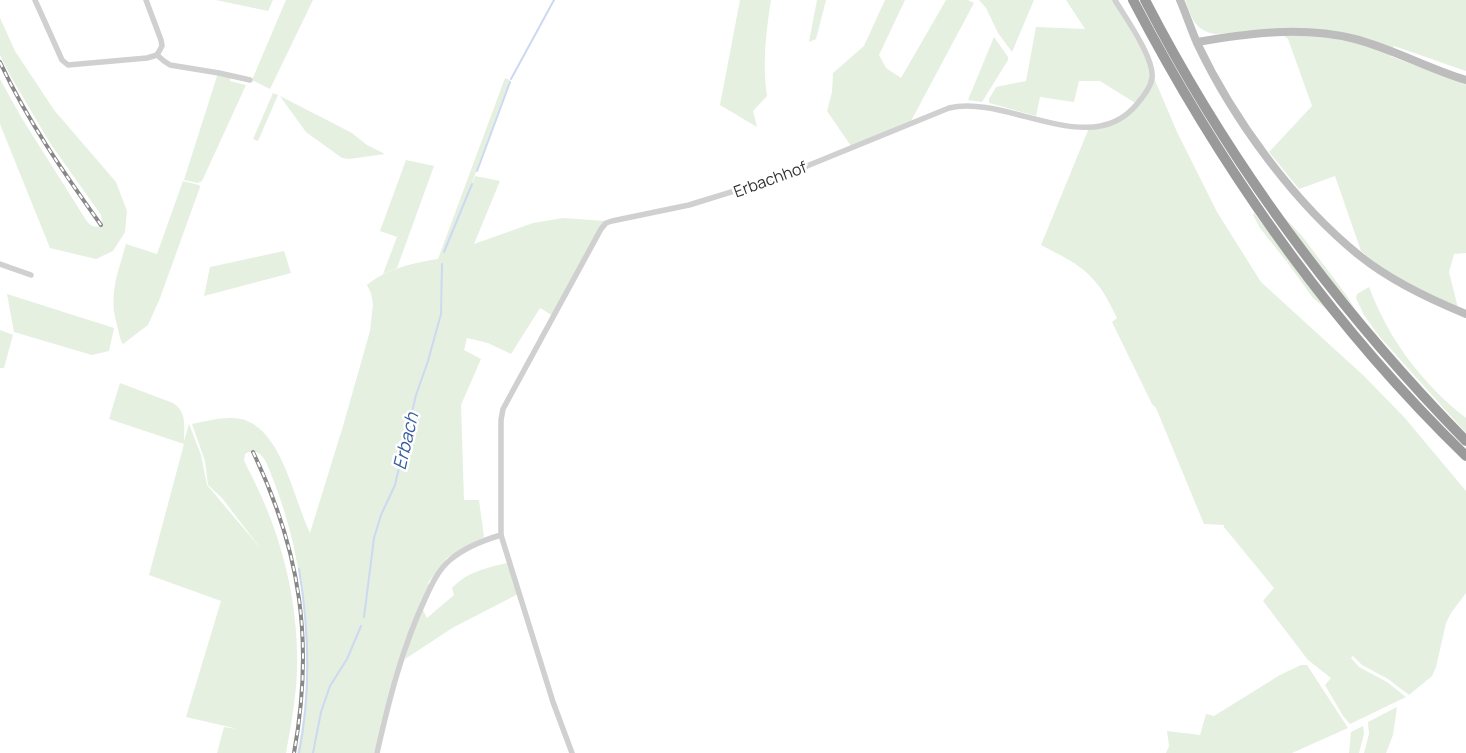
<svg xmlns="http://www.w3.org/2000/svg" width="1466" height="753" viewBox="0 0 1466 753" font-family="Manrope,sans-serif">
	<rect width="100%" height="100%" fill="#fff"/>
	<g fill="#e5f0e1">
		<path d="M216,0H273L268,11Z"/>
		<path d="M286,0H313L270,89L252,80Z"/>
		<path d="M740,0H771C766,32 762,64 767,96L753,111L757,127L720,105Z"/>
		<path d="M817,0H826L816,39L809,42Z"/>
		<path d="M885,0H905L879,55L886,68L901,78L946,0H968L974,3L911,121L851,146L827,111L832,92L833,73L864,46Z"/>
		<path d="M979,0H1034L1012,52L998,33L986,8Z"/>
		<path d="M1066,0H1113L1143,52L1177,132L1217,212L1261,282L1364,376L1404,417L1466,491V593L1451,613L1446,623L1436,667L1432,676L1409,695L1388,679L1362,665L1353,656L1351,658L1359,667L1387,682L1406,697L1350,724L1343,716L1325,685L1331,678L1308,660L1263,601L1274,588L1224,527V525L1204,524L1156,408L1152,404L1112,322L1117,318C1110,304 1103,289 1091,277C1078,263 1058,254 1041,245L1089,128L1115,122L1137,104L1100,81H1079L1074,102L1040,97L1036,116L989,103V99L996,87L1026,81L1036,27L1085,29Z"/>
		<path d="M1185,0H1466V71L1394,46L1390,56L1466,84V253L1454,254L1449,272L1458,308L1425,295L1387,272L1361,251L1335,176L1299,189L1269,152L1312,106L1288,39L1275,29L1215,34C1194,30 1192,18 1185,0Z"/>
		<path d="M0,18L15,51L54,110L116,182L127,211L125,232L113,251L96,259L50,248L6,139L0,124V79L21,117L86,220C90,225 93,228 100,226L102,221L101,215L50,143L10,75L0,55Z"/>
		<path d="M994,37L1008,57V60L982,102L968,100Z"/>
		<path d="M218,73L231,76L230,81L246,85L202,181L198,183L184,180Z"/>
		<path d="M505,78L510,80L464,204L475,176L500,181L474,244L533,223L563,218L605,221L553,316L540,308L511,354L488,343L467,338L464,350L481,359L461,405L464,500H479L484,537L447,558L428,583L431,585L419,611L374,753H297C303,726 306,698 306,670C307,605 297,540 273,479C268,467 262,444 245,454L244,460L246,465C280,528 299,599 297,670C296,698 291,726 286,753H217L224,727L238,729L186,717L221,601L149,575L184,444L109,419L120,383L173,403C187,412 184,426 184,441L189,424L201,455L207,485L261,549L222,498L208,485L205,461L192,424C208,421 225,416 241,419C282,428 294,501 310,533L343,426L370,331L373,304L371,293L367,285C386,269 413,263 438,259Z"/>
		<path d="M273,93L278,95L258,141L253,139Z"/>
		<path d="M280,96L352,133L367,145L385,154L349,159L342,158L306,132Z"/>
		<path d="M406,160L434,166L397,268L383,274L397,237L380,231Z"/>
		<path d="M183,181L199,185L200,187L160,298L148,325L123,344C119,337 119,332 117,325C108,295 118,273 126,244L157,254Z"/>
		<path d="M1254,213L1330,312L1313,298L1287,262L1288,260L1286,261L1260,228L1253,215Z"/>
		<path d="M1284,217L1302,236L1347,296L1355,309L1315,262Z"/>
		<path d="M284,251L291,273L204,296L210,267Z"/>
		<path d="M1369,287C1388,338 1422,384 1466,418V433L1379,336L1364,315L1356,298L1357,294Z"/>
		<path d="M7,294L114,328L109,351L92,355L14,332Z"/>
		<path d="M0,330L13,335L4,368H0Z"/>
		<path d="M507,563L518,594L454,627L405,659L410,639L423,610L427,618L454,595L452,588C467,572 486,568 507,563Z"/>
		<path d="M1301,665H1307L1348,728L1292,753H1166L1169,746L1167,731L1200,735L1206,714L1214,716L1280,675Z"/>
		<path d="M1397,707L1393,735L1386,753H1364L1369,734L1368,722Z"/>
		<path d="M1363,726L1364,734L1359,753H1349L1351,732Z"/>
	</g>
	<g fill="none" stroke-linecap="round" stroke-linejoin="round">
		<g stroke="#ccd9f1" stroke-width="2">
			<path d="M511,79L554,0"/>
			<path d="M477,171L510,82"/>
			<path d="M444,252L472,184"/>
			<path d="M299,569C309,629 311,693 299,753"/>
			<path d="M364,617L374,538L381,515L395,485L416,395L428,361L441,314L442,264"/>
			<path d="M313,753L321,712L330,686L347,659L361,626"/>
		</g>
		<g stroke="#d0d0d0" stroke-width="5.5">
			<path d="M35,0L62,60L68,65L147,58L157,55"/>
			<path d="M146,0L161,40L162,46L157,55"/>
			<path d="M157,55L164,61L170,65L219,73L250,80"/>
			<path d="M0,264L31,275"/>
			<path d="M377,753C389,700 402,648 425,599C431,586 438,570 450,560C464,548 484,540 501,535"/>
			<path d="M572,753L553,702L501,535V420L503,409L601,229L606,223L612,221L689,205L780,177L949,108C1007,94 1091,161 1137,104C1143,97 1151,87 1152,78C1155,59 1125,17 1115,0"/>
		</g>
		<g stroke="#bdbdbd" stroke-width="8">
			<path d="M1180,0C1186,14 1191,29 1197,43C1233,119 1294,203 1360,256C1391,281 1429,299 1466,314"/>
			<path d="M1197,42C1249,33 1303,26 1355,39C1393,49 1429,69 1466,80"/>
		</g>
		<g stroke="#9a9a9a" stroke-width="10">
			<path d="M1133,0C1220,167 1330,324 1466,456"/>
			<path d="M1145,0C1229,163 1338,310 1466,441"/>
		</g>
		<g stroke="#888" stroke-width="4">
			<g id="rail">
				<path d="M0,62C27,120 64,173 101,225"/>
				<path d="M253,452C301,552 314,643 294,753"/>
			</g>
		</g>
		<use href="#rail" stroke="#fff" stroke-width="2" stroke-dasharray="5.5" stroke-linecap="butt"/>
	</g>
	<g text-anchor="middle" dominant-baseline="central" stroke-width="5" stroke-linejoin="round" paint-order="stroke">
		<g font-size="16" fill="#333" stroke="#fff">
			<text transform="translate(770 179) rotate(-20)">Erbachhof</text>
		</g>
		<g font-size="18" font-style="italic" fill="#375d9f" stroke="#fff">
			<text transform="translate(405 441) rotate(-77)">Erbach</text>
		</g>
	</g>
</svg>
